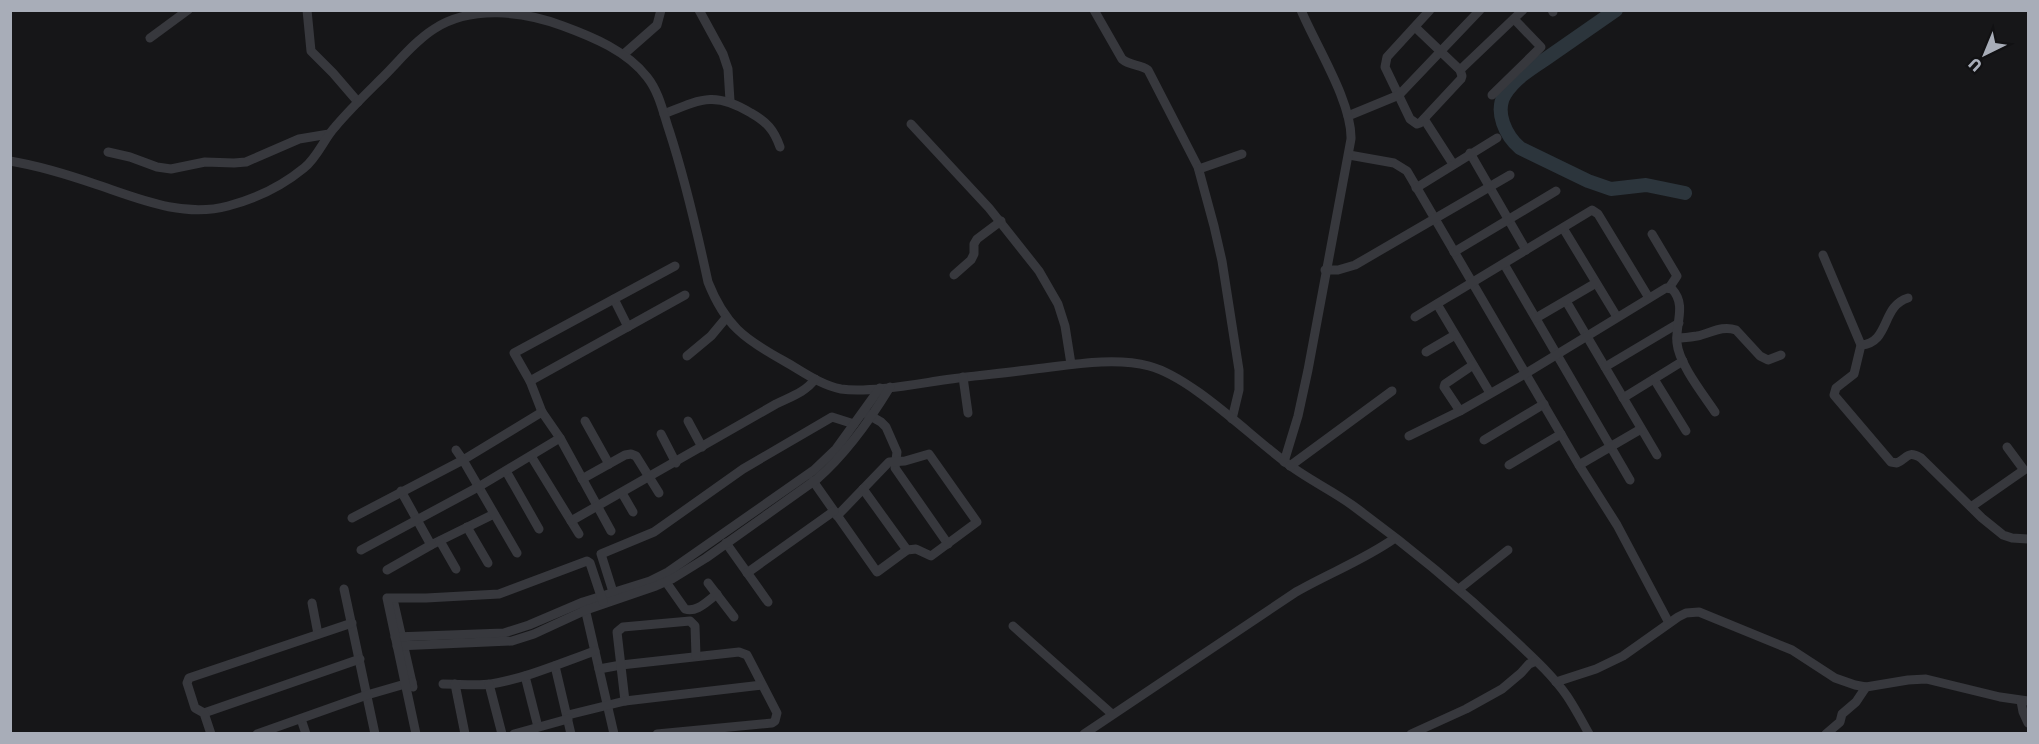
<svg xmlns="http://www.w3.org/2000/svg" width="2039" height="744" viewBox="0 0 2039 744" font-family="Jost,sans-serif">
	<rect width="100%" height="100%" fill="#161618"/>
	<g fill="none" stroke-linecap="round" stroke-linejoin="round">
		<path stroke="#2c353c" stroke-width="14" d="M1616,10C1593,26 1570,42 1547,58C1532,68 1515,78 1505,94C1494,112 1506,136 1520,148L1588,181L1611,189L1646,185L1685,193"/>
		<g stroke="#37383d" stroke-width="9">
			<path d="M307,10L311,51L333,73L358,102"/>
			<path d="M699,10L723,54L728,69L730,101"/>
			<path d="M1094,10L1122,59C1130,66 1140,64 1148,70L1198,167L1214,226L1222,261L1239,370V390L1232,419"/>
			<path d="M1552,10L1553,12"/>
			<path d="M1415,27L1460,70L1462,76L1461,79L1420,123L1417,124L1410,119L1385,67L1387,57L1430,10"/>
			<path d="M150,38L188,10"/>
			<path d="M624,54L657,25L661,10"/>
			<path d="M1460,70L1523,10"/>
			<path d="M1492,95L1541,47L1514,19"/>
			<path d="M664,114C701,99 715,91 751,113C767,122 774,130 780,147"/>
			<path d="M1348,116L1399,95L1480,10"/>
			<path d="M1424,119L1453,164"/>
			<path d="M911,124L989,208L1039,271L1058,304L1065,326L1071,364"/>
			<path d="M108,152L130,157L157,167L171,169L205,162L234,163L246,162L299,139L329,134"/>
			<path d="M1470,153L1526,250"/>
			<path d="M1349,155L1394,163L1407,171L1579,465L1617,525L1669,623"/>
			<path d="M10,161C40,166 69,175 98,185C139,199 184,218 228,206C255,199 282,186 304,168C317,158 324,139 335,127C351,108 368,92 385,75C400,60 415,41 434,29C471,5 523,11 563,26C593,37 627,51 647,77C659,92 663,112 669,130C685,179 697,231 708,282C725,325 744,339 784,361C802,371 820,385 841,389C866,393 911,385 937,381C967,376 997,374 1027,370C1065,366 1112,356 1149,366C1191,377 1248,434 1284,461C1305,478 1330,489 1352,505C1407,545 1459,588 1508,634C1529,654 1551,673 1567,696C1575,708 1582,721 1589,734"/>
			<path d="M1199,169L1242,154"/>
			<path d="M1416,188L1497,138"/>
			<path d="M1563,228L1617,317"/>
			<path d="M1652,234L1677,276L1669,288"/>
			<path d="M1454,252L1556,191"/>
			<path d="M1823,255L1861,345L1854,374L1836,388L1834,395L1891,462L1897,463C1908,458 1907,450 1921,458L1982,518L2003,535L2012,538L2028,539"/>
			<path d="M1504,264L1630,480"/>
			<path d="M1325,270H1338L1355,265L1510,175"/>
			<path d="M954,275L971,260L974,254V244L977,239L1001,221"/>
			<path d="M614,299L628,327"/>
			<path d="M1566,301L1657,455"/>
			<path d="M1437,304L1490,393"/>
			<path d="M1415,317L1592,210L1598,214L1649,298"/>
			<path d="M1536,318L1596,283"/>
			<path d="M1677,338C1684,338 1691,337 1697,336C1711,333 1722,325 1736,330L1760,356L1768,360L1781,355"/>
			<path d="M1861,345C1890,343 1881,306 1908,298"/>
			<path d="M1426,352L1455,335"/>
			<path d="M687,356L711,336L726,318"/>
			<path d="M1605,367L1679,323"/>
			<path d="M963,377L968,413"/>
			<path d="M1654,379L1686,431"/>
			<path d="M530,381L685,295"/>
			<path d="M1623,398L1683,361"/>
			<path d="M1460,411L1444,387L1445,384L1473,365"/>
			<path d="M542,412L530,381L514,353L675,266"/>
			<path d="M867,414L881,422L886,427L897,452L895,468L948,544"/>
			<path d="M585,421L609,464"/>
			<path d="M688,421L702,447"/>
			<path d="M661,434L676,463"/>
			<path d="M1409,436L1460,411L1525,374L1666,288L1672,289C1687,305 1675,324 1677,343C1679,364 1703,394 1715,412"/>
			<path d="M1484,440L1544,404"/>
			<path d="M456,450L463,460L542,412L560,438L611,531"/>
			<path d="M531,456L579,534"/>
			<path d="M1284,462L1298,416L1308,370L1351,139C1352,102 1316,46 1301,10"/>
			<path d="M1509,465L1561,434"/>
			<path d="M1579,465L1641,429"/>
			<path d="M1290,466L1392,391"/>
			<path d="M506,471L539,529"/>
			<path d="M582,479L625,455L631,454L636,456L659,493"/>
			<path d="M813,481L877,572L907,550L916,549L931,556L977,522L929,454L905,461L889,462L837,516"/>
			<path d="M863,489L907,550"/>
			<path d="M401,491L431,545L494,514"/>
			<path d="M622,493L633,512"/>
			<path d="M1971,507L2024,470L2007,447"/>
			<path d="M352,518L463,460L517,553"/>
			<path d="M571,521L776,404C790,397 806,392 815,379"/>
			<path d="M467,527L488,563"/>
			<path d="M440,541L456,569"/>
			<path d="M726,543L768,602"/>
			<path d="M361,550L480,486L560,438"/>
			<path d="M387,570L431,545"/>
			<path d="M747,573L834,511"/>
			<path d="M666,582L685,609C697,613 707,601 717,594"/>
			<path d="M708,583L734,617"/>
			<path d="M344,589L375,734"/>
			<path d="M1459,589L1508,550"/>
			<path d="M613,592L601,554L654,532L743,469L832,417L854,424"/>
			<path d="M393,599L413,687"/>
			<path d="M312,603L318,634"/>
			<path d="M584,604L614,734"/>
			<path d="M1013,626L1112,714"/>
			<path d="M395,637L504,633L529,625L583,602L650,581L668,572L814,470L836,449L880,388"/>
			<path d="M397,646L512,641L534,634L586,610L656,586L672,579L706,558L817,479C847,453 870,420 890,387"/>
			<path d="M555,666L571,734"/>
			<path d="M599,669L621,665L739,652L747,655L777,713L775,721L772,723L657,734"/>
			<path d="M525,676L538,727"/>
			<path d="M1556,682L1596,669L1623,656L1678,617L1686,613L1699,612L1792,650L1835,678L1855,685L1866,687L1908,680L1926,679L2000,697L2028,701"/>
			<path d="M443,684C459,684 476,686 491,684C527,678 561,663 595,651"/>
			<path d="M455,684L465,734"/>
			<path d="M489,684L502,734"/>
			<path d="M625,701L617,632L623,627L690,621L695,626L696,656"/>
			<path d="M2021,701L2023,712L2028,723"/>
			<path d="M204,713L360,659"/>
			<path d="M568,715L625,701L762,685"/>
			<path d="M301,719L306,734"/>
			<path d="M211,734L204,713L195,708L187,683L189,678L352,623"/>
			<path d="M257,734L367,695L412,682"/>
			<path d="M416,734L387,598H426L499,594L587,561L590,563L603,602"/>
			<path d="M514,734L568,719"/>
			<path d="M1084,734L1296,592C1329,573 1364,560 1395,538"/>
			<path d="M1411,734L1466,709L1502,689L1521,673L1529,664L1536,661"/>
			<path d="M1826,734L1840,722L1842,714L1856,702L1866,687"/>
		</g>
	</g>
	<rect width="2039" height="744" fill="none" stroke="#a8adb8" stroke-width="24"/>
	<g transform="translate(1985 54) rotate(223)" stroke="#111113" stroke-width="4.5" paint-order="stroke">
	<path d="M0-4.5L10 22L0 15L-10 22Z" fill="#a8adb8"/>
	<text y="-9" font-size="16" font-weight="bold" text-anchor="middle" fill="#a8adb8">U</text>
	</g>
</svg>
